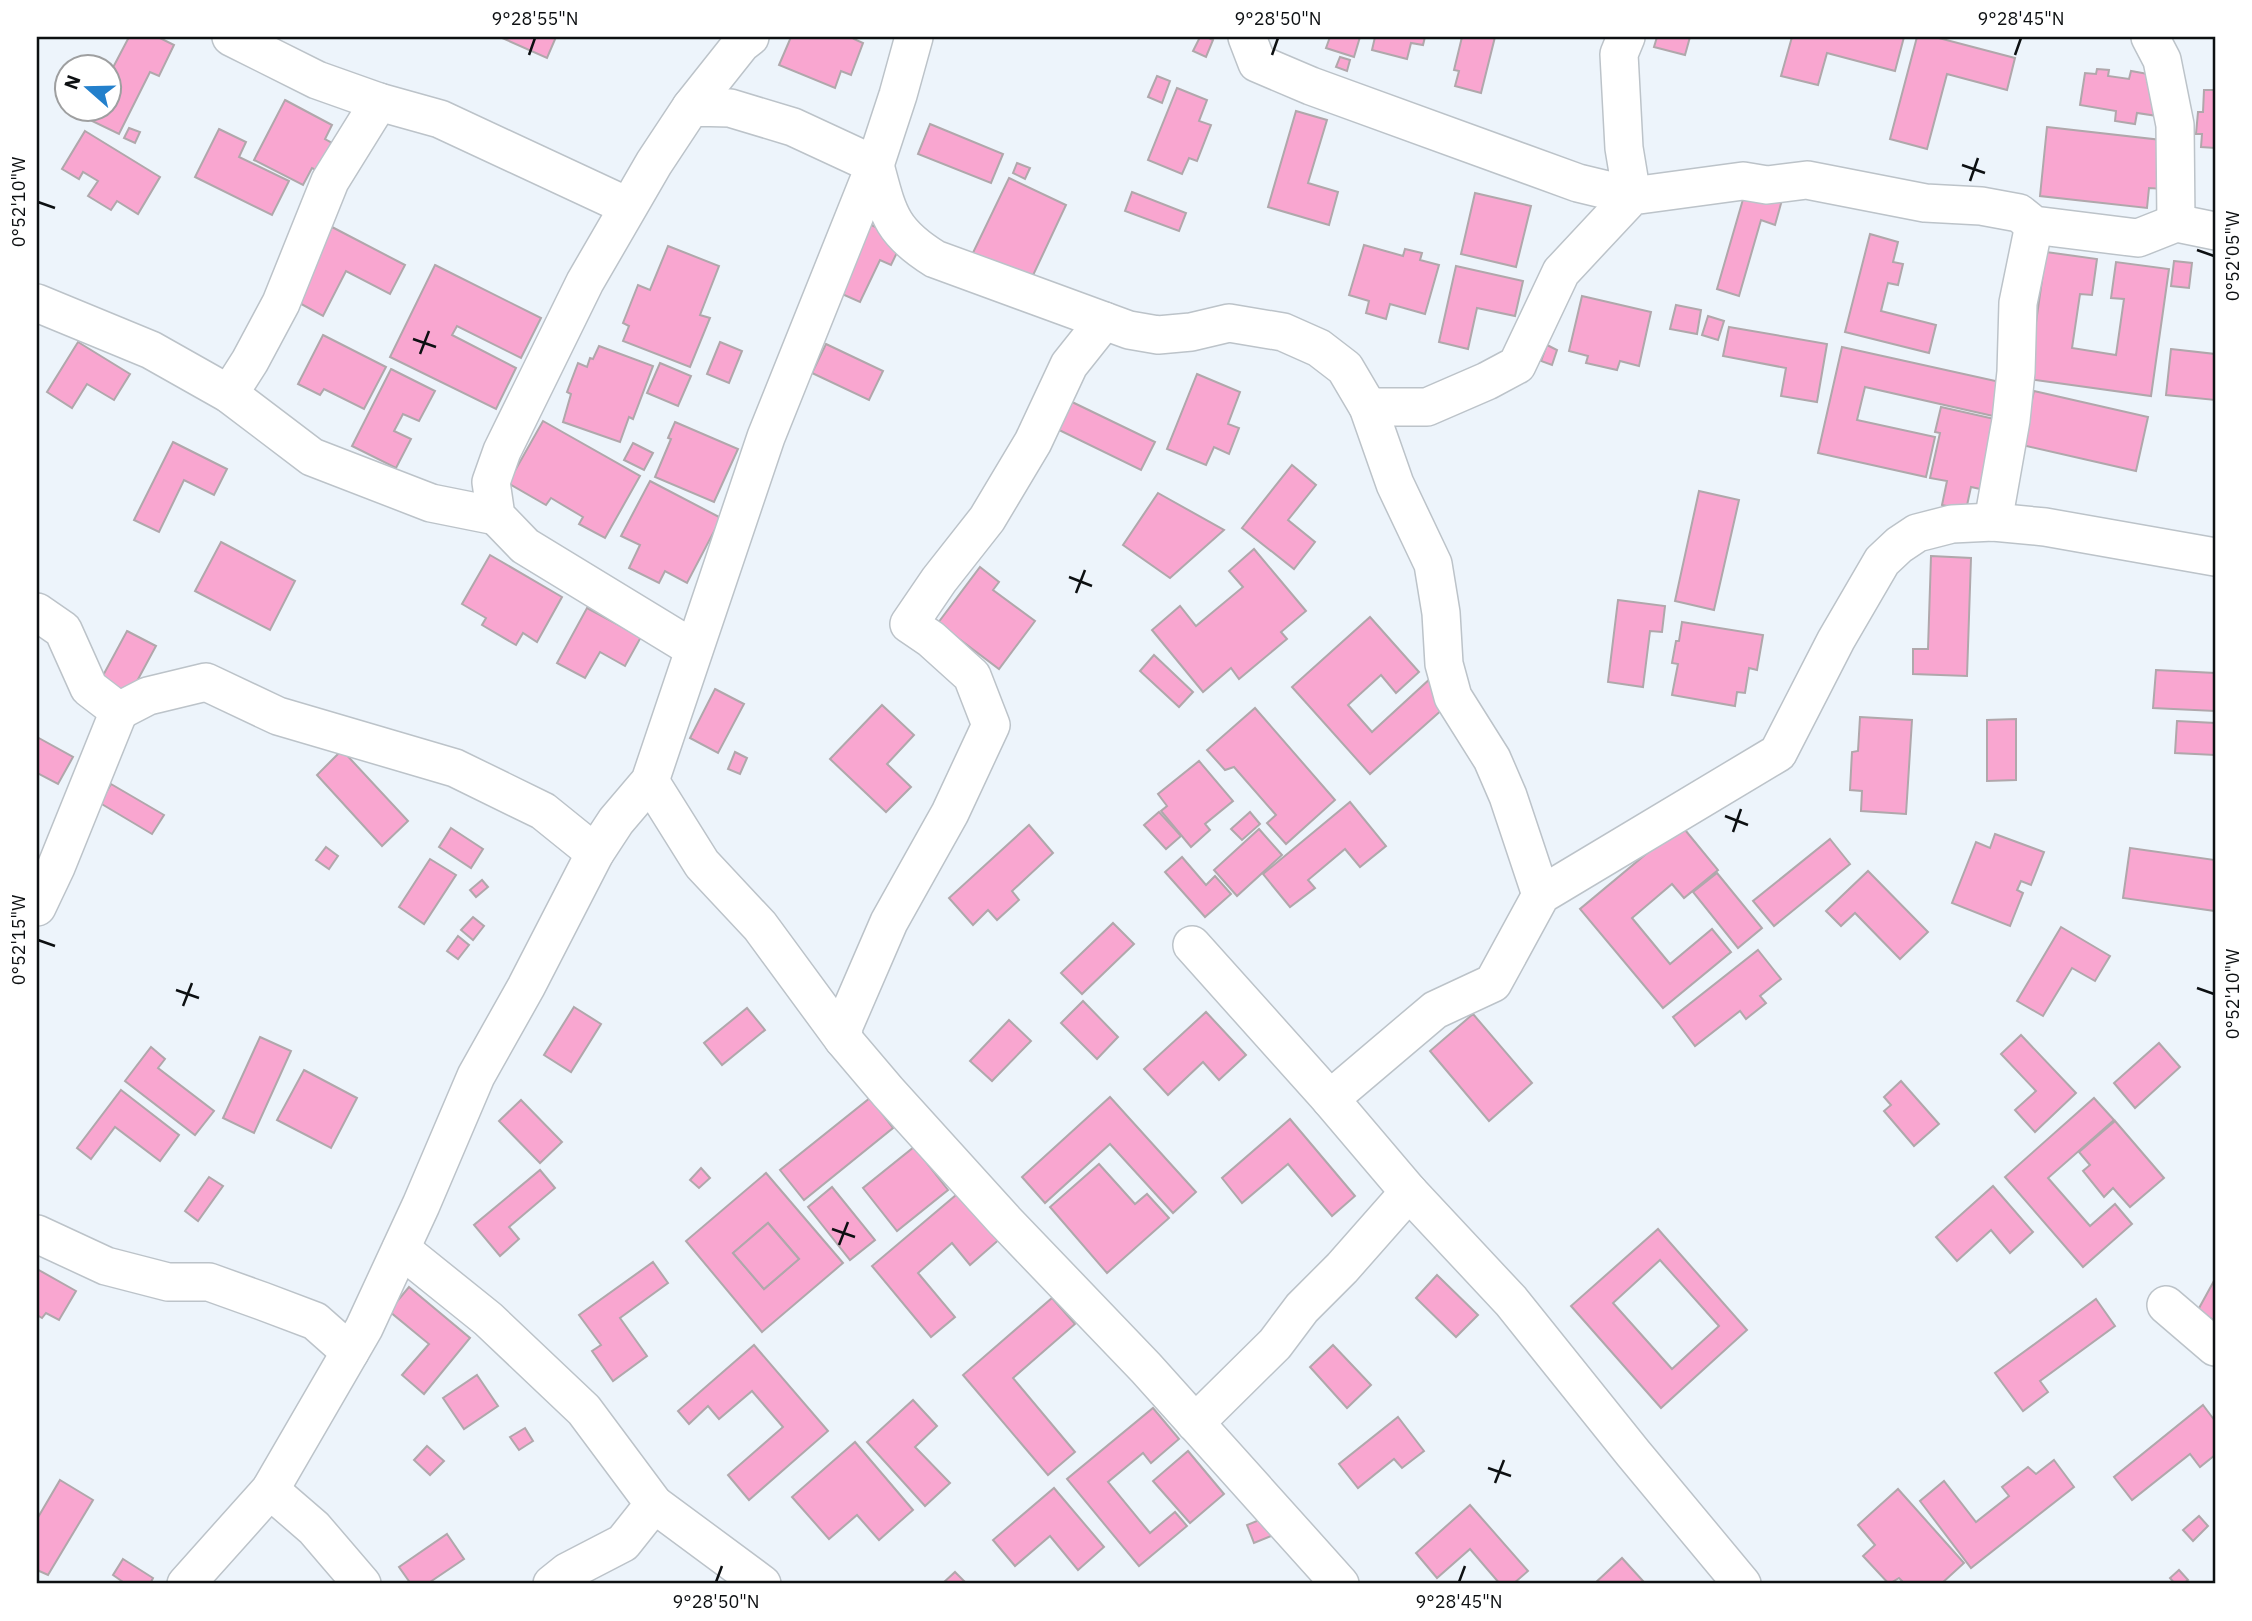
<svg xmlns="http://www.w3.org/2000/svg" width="2252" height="1621" viewBox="0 0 2252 1621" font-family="'IBM Plex Sans',sans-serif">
	<rect width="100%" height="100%" fill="#edf4fb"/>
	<g fill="#f9a6d0" stroke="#b0a7ab" stroke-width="2" fill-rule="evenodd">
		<path d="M129,37H158L174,45L159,76L150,72L119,134L88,119L93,108H108V77Z"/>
		<path d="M500,37H556L547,58Z"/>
		<path d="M791,37H855L854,39L863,43L851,75L841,71L835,88L779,65Z"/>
		<path d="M1200,37H1207L1213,40L1206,57L1193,51Z"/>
		<path d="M1330,37H1360L1354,57L1326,48Z"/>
		<path d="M1375,37H1425L1423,45L1411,43L1407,59L1372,50Z"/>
		<path d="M1462,37H1495L1481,93L1455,86L1459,71L1454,70Z"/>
		<path d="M1657,37H1690L1685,55L1654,47Z"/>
		<path d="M1792,37H1904L1895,71L1827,53L1818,85L1781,76Z"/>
		<path d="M1917,37H1935L2015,58L2007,90L1947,74L1927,149L1890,139Z"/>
		<path d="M1340,57L1350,60L1347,71L1336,67Z"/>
		<path d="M2097,69L2109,70L2108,76L2129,79L2131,71L2148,74L2147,82L2169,85L2164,117L2137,113L2135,124L2115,121L2116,111L2080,105L2085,73L2096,74Z"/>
		<path d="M1157,76L1170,81L1162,103L1148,97Z"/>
		<path d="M1177,88L1207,100L1199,121L1211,125L1197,161L1189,158L1182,174L1148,160Z"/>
		<path d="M2204,90H2215V148L2201,147L2202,134H2196L2198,112H2203Z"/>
		<path d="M285,100L332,125L325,139L332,143L318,171L312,168L303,185L254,160Z"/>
		<path d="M1296,111L1327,120L1308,183L1338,192L1329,225L1268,207Z"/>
		<path d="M930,124L1003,154L991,183L918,154Z"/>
		<path d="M2047,127L2170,141L2164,189L2149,188L2147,208L2040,196Z"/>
		<path d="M129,128L140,132L135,143L124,138Z"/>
		<path d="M219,129L246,142L239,157L289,181L272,215L195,177Z"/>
		<path d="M85,131L160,177L138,214L117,201L111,210L88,196L98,181L83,172L79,179L62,169Z"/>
		<path d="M1017,163L1030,168L1025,179L1013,173Z"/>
		<path d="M1009,178L1066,205L1028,286L970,259Z"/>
		<path d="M1746,189L1782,200L1775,225L1761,220L1739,296L1717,289Z"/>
		<path d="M1132,192L1186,213L1179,231L1125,211Z"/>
		<path d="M1475,193L1531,206L1516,267L1461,254Z"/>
		<path d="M865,222L903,240L891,265L880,260L860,302L833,290Z"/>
		<path d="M332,227L405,265L390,294L346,271L323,316L294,300Z"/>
		<path d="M1870,234L1898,242L1893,262L1903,264L1898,285L1888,283L1881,311L1936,325L1929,353L1845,332Z"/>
		<path d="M1364,245L1403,256L1405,249L1422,253L1420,260L1439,265L1425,314L1390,304L1386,319L1366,313L1369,301L1349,295Z"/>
		<path d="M668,246L719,266L700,315L710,318L690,367L623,341L629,326L623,323L638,285L650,290Z"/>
		<path d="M2046,252L2097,259L2092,295L2080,294L2072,348L2116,355L2124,299L2111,298L2116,262L2169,269L2151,396L2028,379Z"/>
		<path d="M2174,261L2192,263L2189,288L2171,286Z"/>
		<path d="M435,265L541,318L521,358L457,326L452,335L516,368L496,409L390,357Z"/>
		<path d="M1456,266L1523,281L1515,316L1477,308L1468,349L1439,342Z"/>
		<path d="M1582,296L1651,312L1639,366L1620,361L1617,370L1586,363L1588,356L1569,351Z"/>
		<path d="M1676,305L1701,310L1697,334L1670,329Z"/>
		<path d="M1708,316L1724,321L1718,340L1702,335Z"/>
		<path d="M1729,327L1827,344L1817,402L1781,396L1786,368L1723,356Z"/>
		<path d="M323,335L386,367L364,409L324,389L320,395L298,384Z"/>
		<path d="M78,342L130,374L114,400L87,384L72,408L47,392Z"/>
		<path d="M720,342L742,351L729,383L707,374Z"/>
		<path d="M826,344L883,371L869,400L812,373Z"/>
		<path d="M1547,345L1557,350L1552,365L1541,361Z"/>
		<path d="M599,346L653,366L633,419L629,417L620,442L563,422L571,394L567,392L578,363L587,367L590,358L593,359Z"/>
		<path d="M1842,347L2009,384L2002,418L1865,387L1857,420L1935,437L1926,477L1818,453Z"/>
		<path d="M2171,349L2215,354V400L2166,395Z"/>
		<path d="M660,363L691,376L678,406L647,393Z"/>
		<path d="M391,369L435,391L419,421L403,414L394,431L411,439L396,468L352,446Z"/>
		<path d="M1197,374L1240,392L1228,424L1239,428L1229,454L1214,447L1206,465L1167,449Z"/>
		<path d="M2034,391L2148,417L2136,471L2022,445Z"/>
		<path d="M1070,401L1155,442L1141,470L1057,429Z"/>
		<path d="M1941,407L1999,420L1985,490L1971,487L1966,510L1942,505L1947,481L1930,478L1940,433L1935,432Z"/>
		<path d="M543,421L640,476L605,538L579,524L583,517L551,498L546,505L508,483Z"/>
		<path d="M675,422L738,449L714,502L655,477L671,439L668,438Z"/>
		<path d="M173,442L227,469L214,495L184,480L159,532L134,520Z"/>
		<path d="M633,443L653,453L644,470L624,460Z"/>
		<path d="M1292,465L1316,485L1288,520L1315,542L1294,569L1242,528Z"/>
		<path d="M650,481L721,518L687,583L665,571L659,583L629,568L640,545L621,536Z"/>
		<path d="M1699,491L1739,500L1714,610L1675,601Z"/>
		<path d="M1158,493L1224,530L1170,578L1123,545Z"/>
		<path d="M221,542L295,581L270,630L195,591Z"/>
		<path d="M1254,549L1306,611L1281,632L1287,639L1239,679L1231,668L1203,692L1152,630L1180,606L1196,626L1243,587L1229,571Z"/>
		<path d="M490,555L562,597L537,642L523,633L516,645L482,625L486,618L462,604Z"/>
		<path d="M1931,556L1971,558L1967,676L1913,674V649H1928Z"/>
		<path d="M980,567L999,582L993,590L1035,621L999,669L938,623Z"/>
		<path d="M1618,600L1665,606L1662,632L1650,631L1643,687L1608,682Z"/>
		<path d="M587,608L641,637L625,666L600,652L585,678L557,663Z"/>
		<path d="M1370,617L1419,672L1396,693L1381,675L1348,705L1372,732L1432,677L1453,700L1370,774L1292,687Z"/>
		<path d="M1682,622L1763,635L1757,670L1749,668L1745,693L1737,692L1735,706L1672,695L1678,664L1672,663L1676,641H1679Z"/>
		<path d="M127,631L156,646L129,696L100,681Z"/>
		<path d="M1154,655L1193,692L1179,707L1140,671Z"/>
		<path d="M2156,670L2215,673V711L2153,708Z"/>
		<path d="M715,689L744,704L718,753L690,738Z"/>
		<path d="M882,705L914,735L887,764L911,787L886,812L830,759Z"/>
		<path d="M1255,708L1335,800L1286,844L1267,823L1276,815L1234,767L1225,770L1207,750Z"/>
		<path d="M1860,717L1912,720L1906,814L1861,811L1862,791L1850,790L1852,752L1858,751Z"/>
		<path d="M2016,719V780L1987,781V720Z"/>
		<path d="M2177,721L2215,723V755L2175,753Z"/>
		<path d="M37,737L73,757L58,784L37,773Z"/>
		<path d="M342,750L408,821L382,846L317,775Z"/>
		<path d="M735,752L747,758L740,774L728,769Z"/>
		<path d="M1199,761L1233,801L1205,824L1210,830L1191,847L1161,811L1167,806L1158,794Z"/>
		<path d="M111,784L164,815L152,834L100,803Z"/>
		<path d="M1350,802L1386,846L1360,867L1345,849L1308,880L1315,888L1290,907L1263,874Z"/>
		<path d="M1159,812L1181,836L1166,849L1144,825Z"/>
		<path d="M1250,812L1260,824L1242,840L1231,829Z"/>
		<path d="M1029,825L1053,853L1012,891L1019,900L997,920L988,910L973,925L949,898Z"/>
		<path d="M1681,825L1718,870L1684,898L1672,884L1632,918L1670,964L1712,929L1731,952L1663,1008L1580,909Z"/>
		<path d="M451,828L483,849L471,868L439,847Z"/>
		<path d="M1259,829L1282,855L1237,896L1214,870Z"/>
		<path d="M1995,834L2044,852L2031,885L2021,881L2017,890L2023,893L2010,926L1952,903L1976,842L1990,848Z"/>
		<path d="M1830,839L1850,864L1774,926L1753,901Z"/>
		<path d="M326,847L338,856L329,869L316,860Z"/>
		<path d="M2130,848L2215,860V911L2123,898Z"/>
		<path d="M1182,857L1206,885L1215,876L1231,894L1205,917L1165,872Z"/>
		<path d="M430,859L456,875L424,924L399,907Z"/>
		<path d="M1868,871L1928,932L1900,959L1855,913L1841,926L1826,911Z"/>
		<path d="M1717,873L1762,928L1738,948L1693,892Z"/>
		<path d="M482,880L488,887L476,897L470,890Z"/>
		<path d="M473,917L484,926L473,940L461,930Z"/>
		<path d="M1113,923L1134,944L1082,994L1061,973Z"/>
		<path d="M2061,927L2110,956L2095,981L2072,968L2043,1016L2017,1001Z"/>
		<path d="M458,936L469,945L458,959L447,951Z"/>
		<path d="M1758,950L1781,979L1760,996L1766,1003L1746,1019L1740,1011L1695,1046L1673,1017Z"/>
		<path d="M1083,1001L1118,1037L1097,1059L1061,1023Z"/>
		<path d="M574,1007L601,1024L571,1072L544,1055Z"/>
		<path d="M747,1008L765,1030L722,1065L704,1043Z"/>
		<path d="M1206,1012L1246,1055L1219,1080L1203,1062L1168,1095L1144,1069Z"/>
		<path d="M1473,1014L1532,1083L1489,1121L1430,1051Z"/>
		<path d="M1009,1020L1031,1041L992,1081L970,1061Z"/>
		<path d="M2021,1035L2076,1093L2035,1132L2015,1110L2036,1091L2001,1054Z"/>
		<path d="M260,1037L291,1051L254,1133L223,1118Z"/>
		<path d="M2159,1043L2180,1067L2135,1108L2114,1083Z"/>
		<path d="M151,1047L165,1059L158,1068L214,1111L195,1135L125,1081Z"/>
		<path d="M304,1070L357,1098L331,1148L277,1120Z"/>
		<path d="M1901,1081L1939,1124L1914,1146L1884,1111L1891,1105L1884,1097Z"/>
		<path d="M121,1090L179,1135L160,1161L115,1127L91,1159L77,1148Z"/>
		<path d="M1110,1097L1196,1192L1173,1213L1110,1144L1045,1203L1022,1177Z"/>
		<path d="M870,1098L893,1128L804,1200L780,1170Z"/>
		<path d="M2094,1098L2114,1120L2048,1178L2090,1226L2115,1204L2132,1224L2083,1267L2005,1177Z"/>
		<path d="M521,1100L562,1142L540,1163L499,1121Z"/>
		<path d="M1290,1119L1355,1196L1332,1216L1288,1164L1242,1203L1222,1178Z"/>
		<path d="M2115,1121L2164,1178L2130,1207L2113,1188L2104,1197L2083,1171L2090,1165L2079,1152Z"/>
		<path d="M914,1147L948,1190L897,1231L863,1188Z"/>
		<path d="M1099,1164L1135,1204L1147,1194L1169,1218L1107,1273L1050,1207Z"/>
		<path d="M701,1168L710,1178L699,1188L690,1180Z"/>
		<path d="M540,1170L555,1188L509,1227L519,1239L500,1256L474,1225Z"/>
		<path d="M766,1173L843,1263L762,1332L686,1241ZM768,1223L799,1259L764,1289L733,1253Z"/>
		<path d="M209,1177L223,1186L198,1221L185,1211Z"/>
		<path d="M1993,1186L2033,1232L2010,1253L1991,1230L1957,1261L1936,1237Z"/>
		<path d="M832,1187L875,1240L850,1260L808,1207Z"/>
		<path d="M962,1190L1002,1237L970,1265L952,1243L918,1273L955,1317L931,1337L872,1266Z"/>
		<path d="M768,1223L799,1259L764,1289L733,1253Z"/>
		<path d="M1658,1229L1747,1330L1661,1408L1571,1306ZM1660,1260L1719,1326L1672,1369L1613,1303Z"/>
		<path d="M653,1262L668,1283L620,1318L647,1356L613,1381L592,1351L601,1345L579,1315Z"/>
		<path d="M37,1269L76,1291L59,1320L46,1313L42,1318L37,1315Z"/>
		<path d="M1437,1275L1478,1315L1456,1337L1416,1298Z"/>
		<path d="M2215,1279V1321L2198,1310Z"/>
		<path d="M409,1287L470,1338L424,1394L402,1375L429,1344L389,1311Z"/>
		<path d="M1052,1298L1075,1324L1013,1378L1075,1452L1048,1475L963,1375Z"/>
		<path d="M2096,1299L2115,1326L2040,1381L2048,1392L2023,1411L1995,1373Z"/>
		<path d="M754,1345L828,1431L749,1500L728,1475L783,1427L752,1391L719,1419L708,1406L689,1424L678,1411Z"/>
		<path d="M1333,1345L1371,1385L1347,1408L1310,1367Z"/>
		<path d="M477,1375L498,1406L464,1429L443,1398Z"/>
		<path d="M913,1400L937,1426L915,1447L950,1483L925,1506L867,1442Z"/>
		<path d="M2203,1405L2215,1421V1455L2200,1467L2190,1454L2132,1500L2114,1477Z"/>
		<path d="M1153,1408L1179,1439L1151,1463L1143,1453L1108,1482L1150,1533L1175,1512L1187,1526L1139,1566L1067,1479Z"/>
		<path d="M1398,1417L1424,1451L1402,1468L1394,1459L1358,1488L1339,1464Z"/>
		<path d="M525,1428L533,1441L519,1450L510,1437Z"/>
		<path d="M855,1442L913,1510L879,1540L857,1515L829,1539L792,1497Z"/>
		<path d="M427,1446L444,1461L430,1475L414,1460Z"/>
		<path d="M1188,1451L1224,1494L1190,1523L1153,1481Z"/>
		<path d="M2054,1460L2074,1487L1971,1568L1920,1501L1944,1481L1976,1522L2009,1496L2002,1487L2028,1467L2036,1474Z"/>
		<path d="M60,1480L93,1500L48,1575L37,1570V1519Z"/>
		<path d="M1054,1488L1104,1547L1078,1570L1050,1536L1015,1566L993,1540Z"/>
		<path d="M1898,1489L1964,1563L1941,1584H1905L1899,1578L1889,1584L1863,1556L1875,1545L1858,1525Z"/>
		<path d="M1470,1505L1528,1571L1513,1584H1500L1470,1549L1437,1578L1416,1553Z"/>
		<path d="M1269,1516L1276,1534L1254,1543L1247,1525Z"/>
		<path d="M2199,1516L2208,1526L2193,1541L2183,1530Z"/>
		<path d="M447,1534L464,1559L427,1584H411L399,1567Z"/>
		<path d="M1622,1558L1643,1581L1640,1584H1594Z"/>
		<path d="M123,1559L153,1578L150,1584H126L113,1575Z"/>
		<path d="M2179,1570L2188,1580L2183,1584H2175L2170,1578Z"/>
		<path d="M955,1572L967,1584H942Z"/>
	</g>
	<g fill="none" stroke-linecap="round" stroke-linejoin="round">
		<g stroke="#bcc3c9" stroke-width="40">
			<g id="minor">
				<path d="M231,37L317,80L379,102L440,119L627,206"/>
				<path d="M1247,37L1257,63L1311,86L1578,183L1632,196L1624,148L1619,54L1626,37"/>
				<path d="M2150,37L2162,60L2175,125L2176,223"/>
				<path d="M691,107L741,44L750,37"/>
				<path d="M37,303L151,350L229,394L312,457L431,503L496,516"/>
				<path d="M229,394L250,361L281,303L330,181L379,102"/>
				<path d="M1368,407H1427L1487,381L1517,365L1561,272L1632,196L1743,181L1767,185L1807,180L1925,203L1981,206L2019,213L2034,225L2138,238L2176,223L2215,231"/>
				<path d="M1993,522L2011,420L2016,372L2018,303L2034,225"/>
				<path d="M37,612L63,630L89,688L119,711L148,696L206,682L278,716L455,768L543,811L595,853"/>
				<path d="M694,649L525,546L496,516L491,482L502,451L585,282L654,163L691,107L730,108L793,127L875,165C888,213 890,231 935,259L1129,330L1158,335L1191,332L1229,323L1283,332L1319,348L1345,368L1368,407L1395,484L1433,564L1441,613L1444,664L1453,697L1492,759L1508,796L1541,895"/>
				<path d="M650,781L702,864L760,926L843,1039L888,1092L1005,1221L1146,1368L1340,1584"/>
				<path d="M37,907L56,867L119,711"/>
				<path d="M1192,945L1330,1099L1409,1192L1511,1301L1633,1453L1742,1584"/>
				<path d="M843,1039L844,1026L889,922L950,813L991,725L972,676L931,639L909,624L939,580L987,519L1033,442L1069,365L1104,321"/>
				<path d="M1330,1099L1435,1010L1493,983L1541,895L1778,753L1836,640L1882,561L1899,545L1917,533L1952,524L1993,522L2045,527L2215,557"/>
				<path d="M37,1234L106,1266L168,1282H209L262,1301L315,1321L350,1352"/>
				<path d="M401,1249L488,1319L584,1410L654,1504L762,1584"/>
				<path d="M2166,1305L2215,1347"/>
				<path d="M1195,1423L1275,1344L1302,1308L1342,1268L1409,1192"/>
				<path d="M270,1490L314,1528L362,1584"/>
				<path d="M186,1584L270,1490L364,1328L421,1205L476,1076L526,987L595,853L616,821L650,781L766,437L875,165L898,95L914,37"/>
				<path d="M552,1584L567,1572L623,1543L654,1504"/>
			</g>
		</g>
		<use href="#minor" stroke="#fff" stroke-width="37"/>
	</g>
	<path fill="none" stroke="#0d1012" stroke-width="2.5" d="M529,55L535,38M1272,55L1278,38M2015,55L2021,38M1962,165L1985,173M1970,181L1978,158M38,202L55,208M2197,250L2214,256M413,339L436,347M420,354L429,331M1069,577L1092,586M1076,593L1085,570M1725,816L1748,825M1733,832L1741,809M38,940L55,946M2197,988L2214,994M176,990L199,998M183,1006L192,983M832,1229L855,1237M839,1245L848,1222M1488,1468L1511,1476M1495,1483L1504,1460M716,1582L722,1566M1459,1582L1465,1566"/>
	<rect width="2252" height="1621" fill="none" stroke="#ffffff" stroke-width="77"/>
	<g transform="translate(88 88) rotate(290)"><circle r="33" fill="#ffffff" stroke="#9e9fa0" stroke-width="2"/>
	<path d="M0-5L12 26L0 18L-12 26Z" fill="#2380cc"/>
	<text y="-10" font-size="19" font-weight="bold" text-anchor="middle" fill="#0d1012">N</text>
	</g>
	<rect x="38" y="38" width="2176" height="1544" fill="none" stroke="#0d1012" stroke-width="2.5"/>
	<g font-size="18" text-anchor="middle" fill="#0d1012">
		<text x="535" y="25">9°28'55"N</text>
		<text x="1278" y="25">9°28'50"N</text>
		<text x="2021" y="25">9°28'45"N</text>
		<text transform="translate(19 202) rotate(-90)" y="6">0°52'10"W</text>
		<text transform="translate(2233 256) rotate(-90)" y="6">0°52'05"W</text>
		<text transform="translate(19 940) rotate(-90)" y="6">0°52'15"W</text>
		<text transform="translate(2233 994) rotate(-90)" y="6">0°52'10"W</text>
		<text x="716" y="1608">9°28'50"N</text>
		<text x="1459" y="1608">9°28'45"N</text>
	</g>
</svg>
